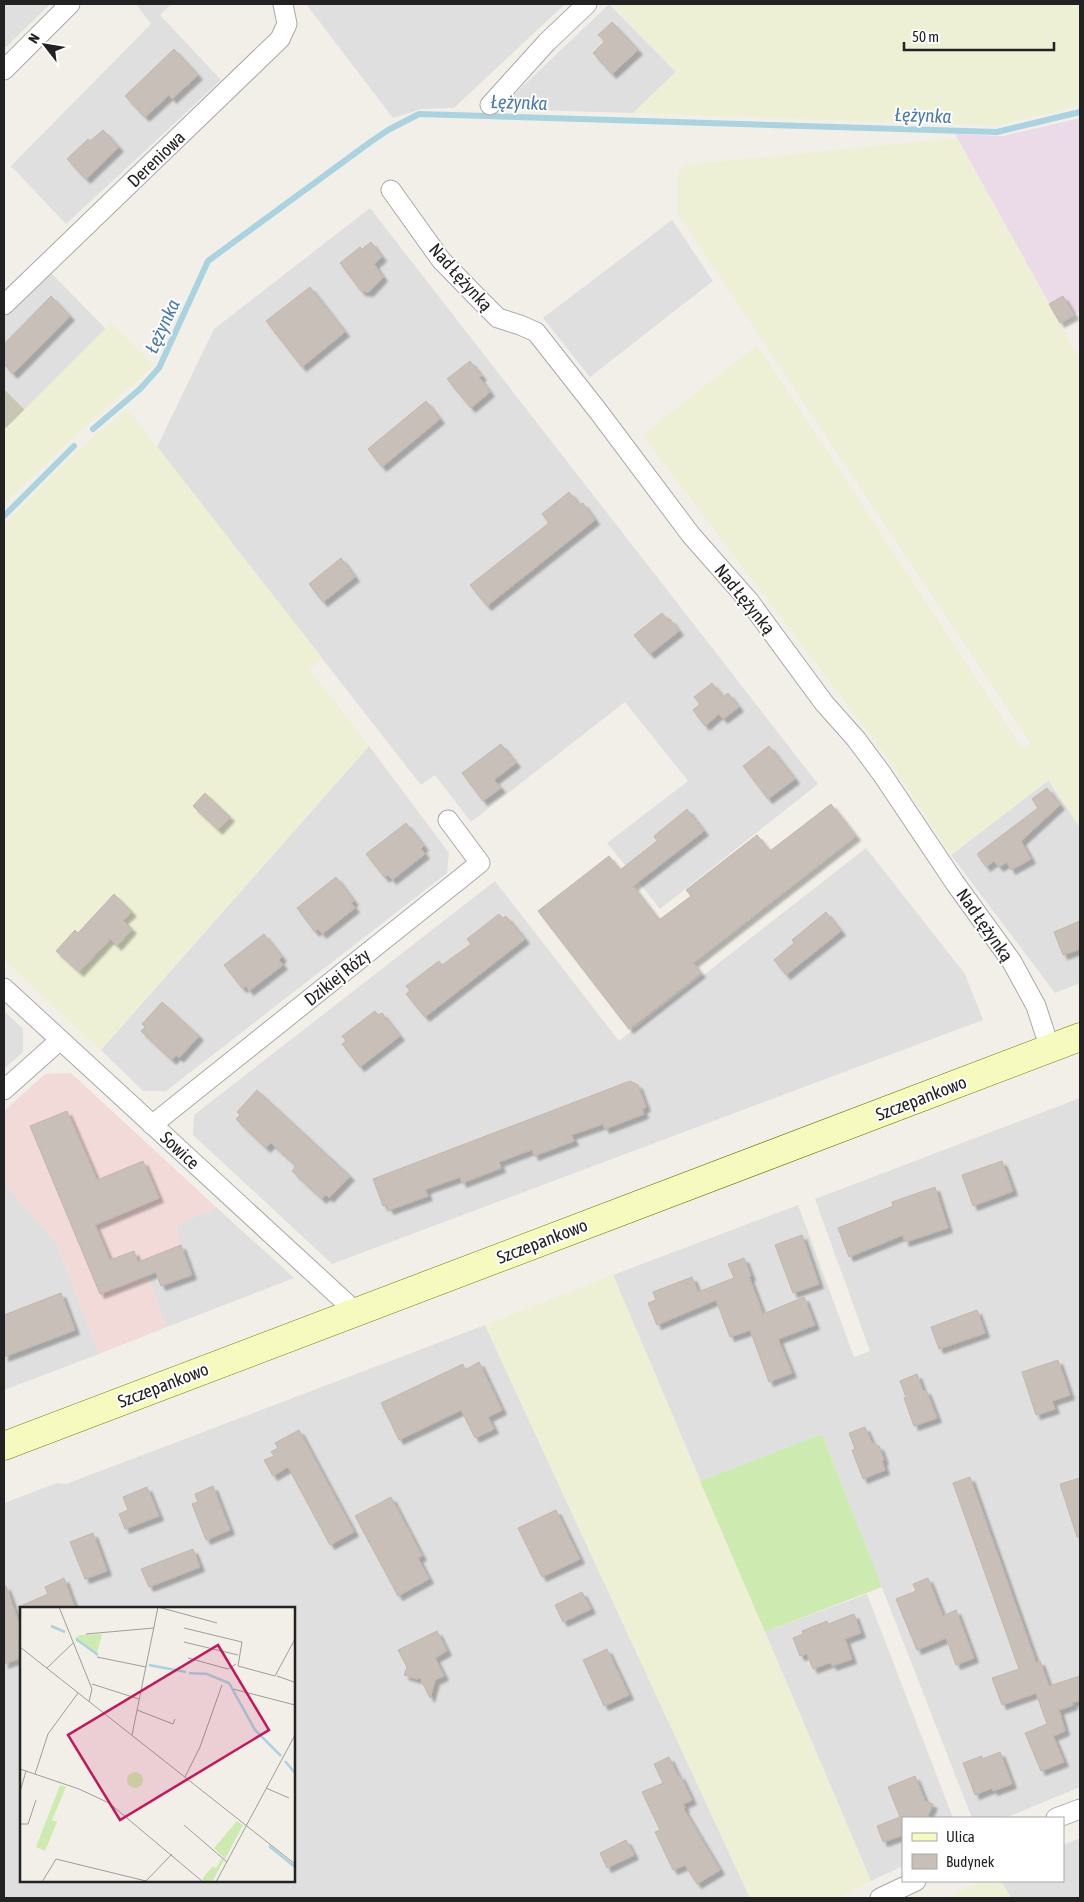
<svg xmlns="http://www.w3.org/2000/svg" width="1084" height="1902" viewBox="0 0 1084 1902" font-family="'Asap Condensed',sans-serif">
	<defs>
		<filter id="shadow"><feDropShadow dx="4.5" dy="4.5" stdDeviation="1" flood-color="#0004"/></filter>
	</defs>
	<rect width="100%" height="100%" fill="#f2efe9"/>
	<g fill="#e0dfdf" fill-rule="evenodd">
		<path d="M4,4H50L4,49Z"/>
		<path d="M136,4H171L160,15L221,80L66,224L11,166L151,24Z"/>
		<path d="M306,4H565L454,108L421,109L393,118Z"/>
		<path d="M609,4L676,72L633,113L499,109Z"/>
		<path d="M370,208L818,784L660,909L607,843L688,781L625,702L471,822L435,775L421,785L157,447L214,329Z"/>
		<path d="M672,220L713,281L590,377L543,318Z"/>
		<path d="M50,272L106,329L25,410L4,389V318Z"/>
		<path d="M369,746L449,853L447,873L166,1091H143L101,1050Z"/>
		<path d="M1049,780L1080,828V983L1055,993L951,855Z"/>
		<path d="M866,848L965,974L983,1020L332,1264L193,1135L194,1115L495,881L619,1041Z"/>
		<path d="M4,1011L23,1029V1052L4,1069Z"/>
		<path d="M1080,1098V1787L1005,1818H972L822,1434L700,1481L613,1275L798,1205L854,1357L870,1351L815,1199Z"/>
		<path d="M4,1183L56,1242L99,1354L4,1390Z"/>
		<path d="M216,1207L294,1278L167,1327L141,1260L150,1257L176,1226Z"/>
		<path d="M485,1325L750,1898H4V1503L57,1483L66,1484ZM21,1608H294V1881H21Z"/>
		<path d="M867,1594L953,1818H903V1866L871,1881L765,1632Z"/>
		<path d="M1080,1838V1898H1011L1001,1881H1063V1845Z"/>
	</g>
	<path fill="#f2dad9" d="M71,1073L216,1207L176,1226L181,1245L141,1260L167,1327L99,1354L56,1242L4,1183V1111L45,1074Z"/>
	<path fill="#ebdbe8" d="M1080,118V311L1060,323L955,134L1003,136Z"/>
	<path fill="#c7c7b4" d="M4,389L25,410L4,430Z"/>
	<g fill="#eef0d5">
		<path d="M611,4H1080V105L995,126L633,113L676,72Z"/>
		<path d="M957,138L1080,360V828L1048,780L951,855L887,757L642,435L757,345L1022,748L1031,744L677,212V177L682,165Z"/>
		<path d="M111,323L154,365L58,451L4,504V430Z"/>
		<path d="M127,408L322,658L310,670L369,746L100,1050L4,960V524L76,452Z"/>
		<path d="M613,1275L871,1881L839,1898H750L485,1325Z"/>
		<path d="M981,1881H1001L1011,1898H946Z"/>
	</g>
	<path fill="#cdebb0" d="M822,1434L882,1587L765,1632L700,1481Z"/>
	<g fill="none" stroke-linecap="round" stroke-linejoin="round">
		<g stroke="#aad3df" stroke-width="6">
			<path d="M93,429L140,389L159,368L208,261L369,143L388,130L419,114L997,132L1080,112"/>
			<path d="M4,516L74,446"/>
		</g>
	</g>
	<g fill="#c7bfb8" stroke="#c4b6ab" filter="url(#shadow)">
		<path d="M612,22L638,50L612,74L593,53L605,41L598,35Z"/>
		<path d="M174,49L198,75L172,99L169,95L145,117L125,96Z"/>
		<path d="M103,130L119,147L86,179L67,159L88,139L90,141Z"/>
		<path d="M371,242L382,257L374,264L383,277L369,292L361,291L340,263L360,247L362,249Z"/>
		<path d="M310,287L345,332L302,367L266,321Z"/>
		<path d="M51,296L70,316L13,374L4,364V344Z"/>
		<path d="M1063,296L1074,315L1060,323L1049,304Z"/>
		<path d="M470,361L482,376L479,377L490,392L471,408L447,379Z"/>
		<path d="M426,401L440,419L382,467L368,449Z"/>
		<path d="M569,492L580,505L583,503L595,520L487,606L470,585L549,523L542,514Z"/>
		<path d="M341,558L355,577L323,602L309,584Z"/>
		<path d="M662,613L668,620L670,619L679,631L650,654L634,635Z"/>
		<path d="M712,683L723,697L728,693L739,707L723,719L719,714L705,726L693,710L700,704L694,697Z"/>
		<path d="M501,744L516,763L494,780L501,788L483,801L462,773Z"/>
		<path d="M769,746L795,779L768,799L743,766Z"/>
		<path d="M1047,788L1060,805L1021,841L1031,859L1011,870L1007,862L999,867L994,861L986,867L977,854L1038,808L1032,799Z"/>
		<path d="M205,793L230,817L218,830L193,806Z"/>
		<path d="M831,804L856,836L693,963L701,973L629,1029L538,911L609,856L620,870L657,841L654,836L687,809L704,831L633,886L659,920L691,896L686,890L757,835L770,851Z"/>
		<path d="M406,823L424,846L421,849L425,854L392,880L388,875L385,878L366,854Z"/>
		<path d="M336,877L354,901L351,903L355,908L322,934L318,929L315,932L297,908Z"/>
		<path d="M114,894L132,912L123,920L132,929L117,946L110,939L79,972L56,951L75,930L78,933Z"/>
		<path d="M826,912L841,931L786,975L774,960L794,943L792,940Z"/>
		<path d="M499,914L503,918L506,916L525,939L425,1017L406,994L410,991L406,986L439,961L442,965L467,947L471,944L467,939Z"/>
		<path d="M1080,921V949L1063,955L1054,932Z"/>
		<path d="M264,934L282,957L279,960L283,965L249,991L246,986L242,988L224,965Z"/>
		<path d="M162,1002L199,1036L179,1058L176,1055L172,1060L141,1031L145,1027L142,1024Z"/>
		<path d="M375,1011L378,1015L382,1013L400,1036L360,1067L342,1044L346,1041L342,1036Z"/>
		<path d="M630,1081L638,1085L646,1107L642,1109L644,1114L605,1129L603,1124L571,1135L574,1141L534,1156L532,1150L528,1151L499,1162L501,1168L462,1183L460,1177L429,1188L425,1190L428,1196L389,1210L387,1205L383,1206L373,1179Z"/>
		<path d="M257,1090L350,1176L329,1198L326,1195L322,1199L292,1171L296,1166L293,1163L271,1143L266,1148L236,1119L240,1115L237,1112Z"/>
		<path d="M67,1111L97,1180L143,1161L159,1198L95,1225L110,1260L134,1251L138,1262L181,1245L192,1275L161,1286L156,1272L100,1294L30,1126Z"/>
		<path d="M1002,1161L1013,1191L973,1206L962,1175Z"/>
		<path d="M935,1187L948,1228L905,1242L903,1235L849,1257L838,1228L893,1206L892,1202Z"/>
		<path d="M802,1235L819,1284L793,1293L775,1245Z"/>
		<path d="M744,1258L751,1276L749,1277L763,1314L804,1297L815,1325L778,1339L792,1373L769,1382L750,1330L730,1337L716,1300L657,1325L648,1303L656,1300L653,1292L692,1277L698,1292L734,1278L728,1264Z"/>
		<path d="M61,1293L75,1330L4,1357V1315Z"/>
		<path d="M977,1310L985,1333L939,1349L931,1327Z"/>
		<path d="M1058,1360L1070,1395L1052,1401L1055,1409L1036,1415L1022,1372Z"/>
		<path d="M479,1362L502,1410L488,1417L494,1429L475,1438L461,1410L399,1440L381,1403L463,1364L465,1370Z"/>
		<path d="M917,1374L923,1391L926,1390L937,1418L914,1426L904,1398L906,1397L900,1381Z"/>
		<path d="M865,1427L872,1443L874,1442L876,1446H879L884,1460L882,1461L885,1470L863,1479L852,1450L855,1449L849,1433Z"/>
		<path d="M299,1430L354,1532L330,1545L288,1467L273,1476L264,1460L274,1456L271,1452L278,1448L275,1443Z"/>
		<path d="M970,1477L1036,1662L1040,1661L1049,1686L1080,1676V1701L1072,1702L1073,1705L1059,1710L1065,1731L1053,1736L1064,1762L1041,1771L1025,1733L1047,1724L1036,1693L1002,1705L992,1678L1019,1669L953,1483Z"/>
		<path d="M1080,1478V1537H1077L1060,1484Z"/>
		<path d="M213,1486L230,1530L206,1540L192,1504L198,1502L195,1494Z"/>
		<path d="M147,1487L159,1516L125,1529L119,1514L128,1510L123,1497Z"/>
		<path d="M391,1497L422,1556L418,1558L429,1579L398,1596L355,1516Z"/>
		<path d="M556,1510L580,1559L542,1577L518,1528Z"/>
		<path d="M93,1533L107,1571L85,1579L70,1542Z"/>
		<path d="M193,1549L200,1567L149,1587L141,1569Z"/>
		<path d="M64,1578L75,1608H16L48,1594L45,1587Z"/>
		<path d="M928,1578L943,1616L956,1610L974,1658L956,1665L946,1638L917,1650L896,1599L916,1591L913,1584Z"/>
		<path d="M4,1586H6L21,1629V1658L4,1664Z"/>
		<path d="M582,1592L591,1609L563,1622L555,1605Z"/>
		<path d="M854,1614L861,1633L845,1639L852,1659L832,1666L831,1662L813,1669L807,1654L800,1656L793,1638L803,1634L802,1631L827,1621L828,1624Z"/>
		<path d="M437,1631L447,1651L435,1658L444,1676L435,1680L430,1698L420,1678L417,1679L404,1675L407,1667L398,1650Z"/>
		<path d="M607,1649L629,1695L604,1706L583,1660Z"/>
		<path d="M1000,1752L1012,1784L993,1791L992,1788L975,1795L963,1763L982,1756V1759Z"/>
		<path d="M669,1757L678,1776L680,1775L692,1800L683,1804L685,1808H683L720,1870L697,1884L685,1865L673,1870L655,1832L660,1830L642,1792L663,1783L654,1764Z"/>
		<path d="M915,1776L925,1801L933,1804L927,1818H903V1835L883,1842L877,1826L900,1817L888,1787Z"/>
		<path d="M626,1840L634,1855L607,1868L600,1853Z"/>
	</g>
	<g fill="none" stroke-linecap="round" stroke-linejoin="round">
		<g stroke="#a9a9a9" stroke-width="21">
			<g id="street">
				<path d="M4,70L70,4"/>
				<path d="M490,105L547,42L587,4"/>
				<path d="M391,190L441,260L477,297L498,318L520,325L536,332L598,411L691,535L749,601L824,703L856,739L882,774L955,883L1012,962L1036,1006L1050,1049"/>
				<path d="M4,305L280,39L287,24L283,4"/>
				<path d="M4,988L356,1312"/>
				<path d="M4,1090L60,1040"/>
				<path d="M152,1125L480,863L448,820"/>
				<path d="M1056,1818L1080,1809"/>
				<path d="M880,1898L916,1881"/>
			</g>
		</g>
		<g stroke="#707d05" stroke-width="29">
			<path id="secondary" d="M4,1446L1080,1037"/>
		</g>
		<use href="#street" stroke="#fff" stroke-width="19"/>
		<use href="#secondary" stroke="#f7fabf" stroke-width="28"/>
	</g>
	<g text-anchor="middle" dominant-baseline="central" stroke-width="4" stroke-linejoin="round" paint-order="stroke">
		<g font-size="18" fill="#222" stroke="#fff">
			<text transform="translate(156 159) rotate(-44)">Dereniowa</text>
			<text transform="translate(461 277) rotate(48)">Nad Łężynką</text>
			<text transform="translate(745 599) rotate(51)">Nad Łężynką</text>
			<text transform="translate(985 925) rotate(55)">Nad Łężynką</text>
			<text transform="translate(337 977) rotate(-39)">Dzikiej Róży</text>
			<text transform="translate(921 1098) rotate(-21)">Szczepankowo</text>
			<text transform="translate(180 1150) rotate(43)">Sowice</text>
			<text transform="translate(542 1241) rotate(-21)">Szczepankowo</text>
			<text transform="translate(163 1385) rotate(-21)">Szczepankowo</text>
		</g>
		<g font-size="19" font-style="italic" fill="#4a7aab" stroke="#fff">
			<text transform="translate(519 102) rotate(2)">Łężynka</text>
			<text transform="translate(923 115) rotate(2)">Łężynka</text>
			<text transform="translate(162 326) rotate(-65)">Łężynka</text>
		</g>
	</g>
	<g transform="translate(20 1607)">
		<rect width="275" height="275" fill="#f2efe9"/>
		<path d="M82,27L77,46L55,31L60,28ZM107 173a8 8 0 1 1 16 0a8 8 0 1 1-16 0ZM40,178L46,180L32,213L37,215L25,244L16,240ZM217,214L223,218L205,252L194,241ZM202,251L204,253L192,275H185L182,272L193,259L196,261Z" fill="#cdebb0"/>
		<path fill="none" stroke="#aad3df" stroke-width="2.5" d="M31,19L45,25M56,32L78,48M129,58L166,65M169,66L187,67L209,76L235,123L261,149M265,154L275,166M249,239L275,260"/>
		<path fill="none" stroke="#9f9d99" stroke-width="1" d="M39,0L72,82L69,95M138,0L197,16M164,21L222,35L218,59L255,69L275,32M66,27L134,21M164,35L218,48M0,40L275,257M77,50L126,60M168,51L208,62L216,57M27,61L53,36M257,69L274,75M72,77L119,92M213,82L275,98M117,103L153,117L155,112M112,128L138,0M0,162L59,182L89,196L183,275M15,167L28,127L58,86M165,170L180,140L202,78M246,181L269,191M0,185L6,164M0,217H8L16,193M164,218L207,255M22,275L36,252L126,274L152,247M196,275L275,128"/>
		<path fill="#c2185b" fill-opacity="0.15" stroke="#c2185b" stroke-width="2.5" d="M198,38L249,123L100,213L48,128Z"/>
		<rect width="275" height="275" fill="none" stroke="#222" stroke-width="2.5"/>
	</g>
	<rect width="1084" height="1902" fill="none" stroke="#222222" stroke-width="10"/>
	<rect x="902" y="1817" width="162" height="65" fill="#ffffff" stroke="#a7a7a7"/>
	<rect x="912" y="1833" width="25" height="8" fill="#f7fabf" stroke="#a7a7a7"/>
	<text x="946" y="1842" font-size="15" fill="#222222">Ulica</text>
	<rect x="912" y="1854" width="25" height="15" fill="#c7bfb8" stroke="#a7a7a7"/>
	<text x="946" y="1867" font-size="15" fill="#222222">Budynek</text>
	<g transform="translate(45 45) rotate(301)" stroke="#ffffff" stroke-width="4" paint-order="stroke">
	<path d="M0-4L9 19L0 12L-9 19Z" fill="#222222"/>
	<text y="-8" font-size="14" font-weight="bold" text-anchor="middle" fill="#222222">N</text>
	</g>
	<path d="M904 42v8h150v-8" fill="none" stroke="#222222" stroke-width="2.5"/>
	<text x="912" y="42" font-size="15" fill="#222222" stroke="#ffffff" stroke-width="4" paint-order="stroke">50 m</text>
</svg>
